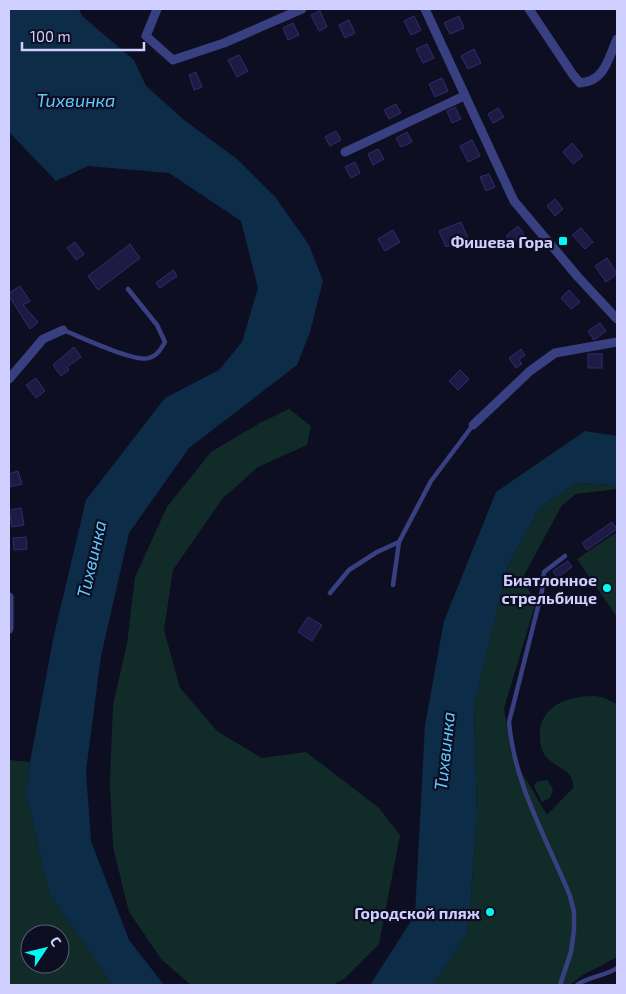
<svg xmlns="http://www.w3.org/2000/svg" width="626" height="994" viewBox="0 0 626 994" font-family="'Exo 2',sans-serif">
	<rect width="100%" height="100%" fill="#0e0e22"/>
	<g fill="#112c28" fill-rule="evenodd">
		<path d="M289,409L311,426L307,445L258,467L222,499L173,570L164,630L180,688L217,731L262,758L306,752L379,808L400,835L379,944L344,979L332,985H191L162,960L129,912L113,847L110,781L113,705L127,644L135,577L167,507L211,452L260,423Z"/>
		<path d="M577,483L617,485V489L576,494L562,505L522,579L536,602L504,708L511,754L547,815L573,788C575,765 546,769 541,746C534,710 561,697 592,696C602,695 609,701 617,704V957L581,976L570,985H433L468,932L477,818L474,705L508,565L540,507Z"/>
		<path d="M617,532V617L577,559Z"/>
		<path d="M9,760L30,762L26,793L49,892L112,985H10L9,982ZM30,934H60V964H30Z"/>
		<path d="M547,780L553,789L550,798L542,802L534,786L537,782Z"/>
	</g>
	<g fill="#0d2c48">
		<path d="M9,9H79L82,16L134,60L146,86L184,120L237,159L276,198L309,245L323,281L310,332L297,365L189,448L129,533L101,656L86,771L91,841L129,940L164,985H112L49,892L26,793L30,762L54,635L86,500L165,398L219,370L242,342L258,288L241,221L169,173L88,166L56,181L9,132Z"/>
		<path d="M585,431L617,436V485L577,483L540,507L508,565L474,705L477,818L468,932L433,985H370L415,915L425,725L444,621L496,492Z"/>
	</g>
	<g fill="#1d1a43" stroke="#302c6f">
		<path d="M320,11L327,27L319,31L311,15Z"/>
		<path d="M414,16L421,30L411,35L404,21Z"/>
		<path d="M459,16L464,28L450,34L444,23Z"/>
		<path d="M349,20L355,33L345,38L339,25Z"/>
		<path d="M293,23L299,35L288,40L283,28Z"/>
		<path d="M427,44L434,58L423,63L416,49Z"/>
		<path d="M474,49L481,63L468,69L461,56Z"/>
		<path d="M239,55L248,71L237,77L228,60Z"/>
		<path d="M196,72L202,87L194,90L189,75Z"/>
		<path d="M442,78L448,91L435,97L429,84Z"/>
		<path d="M396,104L401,113L389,119L384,110Z"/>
		<path d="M455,107L461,119L452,123L447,111Z"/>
		<path d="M498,108L504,117L493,123L488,114Z"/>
		<path d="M336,131L341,140L330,146L325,137Z"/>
		<path d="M407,132L412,142L401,147L396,138Z"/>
		<path d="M472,140L480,156L468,162L460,146Z"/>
		<path d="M572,143L583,156L573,164L563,152Z"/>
		<path d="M378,149L384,159L373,165L368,154Z"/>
		<path d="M355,162L360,173L351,178L345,167Z"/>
		<path d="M489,174L495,187L486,191L480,177Z"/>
		<path d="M555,199L563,209L555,216L547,206Z"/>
		<path d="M461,222L468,238L446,247L439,231Z"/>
		<path d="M518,226L524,234L513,244L506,236Z"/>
		<path d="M581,228L593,242L585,249L572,235Z"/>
		<path d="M393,230L400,242L385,251L378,239Z"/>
		<path d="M75,242L84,254L76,260L67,248Z"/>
		<path d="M130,244L140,258L98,290L88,276Z"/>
		<path d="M607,258L617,274L606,282L595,266Z"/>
		<path d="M173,270L177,276L160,288L156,283Z"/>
		<path d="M20,286L30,301L23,305L38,322L30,329L9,296V293Z"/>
		<path d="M569,290L580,302L571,309L561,298Z"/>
		<path d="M600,323L606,331L594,340L588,331Z"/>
		<path d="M74,347L81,357L67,367L69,370L61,376L53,365Z"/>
		<path d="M521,349L525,355L519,360L522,364L516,368L509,358Z"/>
		<rect x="588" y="354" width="14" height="14"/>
		<path d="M460,370L469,379L458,390L449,381Z"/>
		<path d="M36,378L45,391L36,398L26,385Z"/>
		<path d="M18,471L22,484L9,487V474Z"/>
		<path d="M21,508L24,525L12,527L9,510Z"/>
		<path d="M612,522L617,529L587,550L582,543Z"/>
		<path d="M26,537L27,549L14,550L13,538Z"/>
		<path d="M568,561L572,567L557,578L553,571Z"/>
		<path d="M308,617L322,625L312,641L298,632Z"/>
	</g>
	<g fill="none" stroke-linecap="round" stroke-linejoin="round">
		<g stroke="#394081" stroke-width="4.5">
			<path d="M63,330C79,336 135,363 149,358C157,356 161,349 165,342L157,325L128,289"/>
			<path d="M393,585L399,542"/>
			<path d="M330,593L349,570L377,552L399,542L431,481L473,425"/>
			<path d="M560,985L571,952L574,930V912L570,896C547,839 514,784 509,722L542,591L544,572L565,556"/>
			<path d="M577,985C589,976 604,977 617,968"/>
		</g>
		<g stroke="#394081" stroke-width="9">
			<path d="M157,9L146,36L173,60L224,43L302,9"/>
			<path d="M425,9L514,201L578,277L617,319"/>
			<path d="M529,9L573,75L580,83C605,81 608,59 617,39"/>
			<path d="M345,152L464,96"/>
			<path d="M9,379L43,339L63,330"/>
			<path d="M473,425L530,371L555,353L617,342"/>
			<path d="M9,597V629"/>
		</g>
	</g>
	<g fill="#01f9f1" stroke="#0e0e22" stroke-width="2">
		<rect x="558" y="236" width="10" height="10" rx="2.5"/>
		<circle cx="607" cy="588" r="5"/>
		<circle cx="490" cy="912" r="5"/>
	</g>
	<g text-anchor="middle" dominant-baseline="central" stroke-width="4.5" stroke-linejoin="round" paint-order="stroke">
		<g font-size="16" font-weight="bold" fill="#cfd0ff" stroke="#0e0e22" text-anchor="end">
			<text x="553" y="241">Фишева Гора</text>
			<text x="597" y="579">Биатлонное<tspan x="597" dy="18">стрельбище</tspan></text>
			<text x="480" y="912">Городской пляж</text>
		</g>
		<g font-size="18" font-style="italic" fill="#5ecafe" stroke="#0e0e22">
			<text x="76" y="100">Тихвинка</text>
			<text transform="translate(91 559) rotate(-77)">Тихвинка</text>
			<text transform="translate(444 751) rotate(-84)">Тихвинка</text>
		</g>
	</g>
	<rect width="626" height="994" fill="none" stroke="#cfd0ff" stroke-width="20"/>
	<g transform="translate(45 949) rotate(55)"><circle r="24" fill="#0e0e22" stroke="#5b5c7a"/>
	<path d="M0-4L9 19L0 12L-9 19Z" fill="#01f9f1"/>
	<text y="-8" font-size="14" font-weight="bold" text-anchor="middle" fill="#cfd0ff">С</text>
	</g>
	<path d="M22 42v8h122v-8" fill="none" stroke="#cfd0ff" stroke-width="2.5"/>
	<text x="30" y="42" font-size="15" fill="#cfd0ff" stroke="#0e0e22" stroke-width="4" paint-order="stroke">100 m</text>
</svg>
